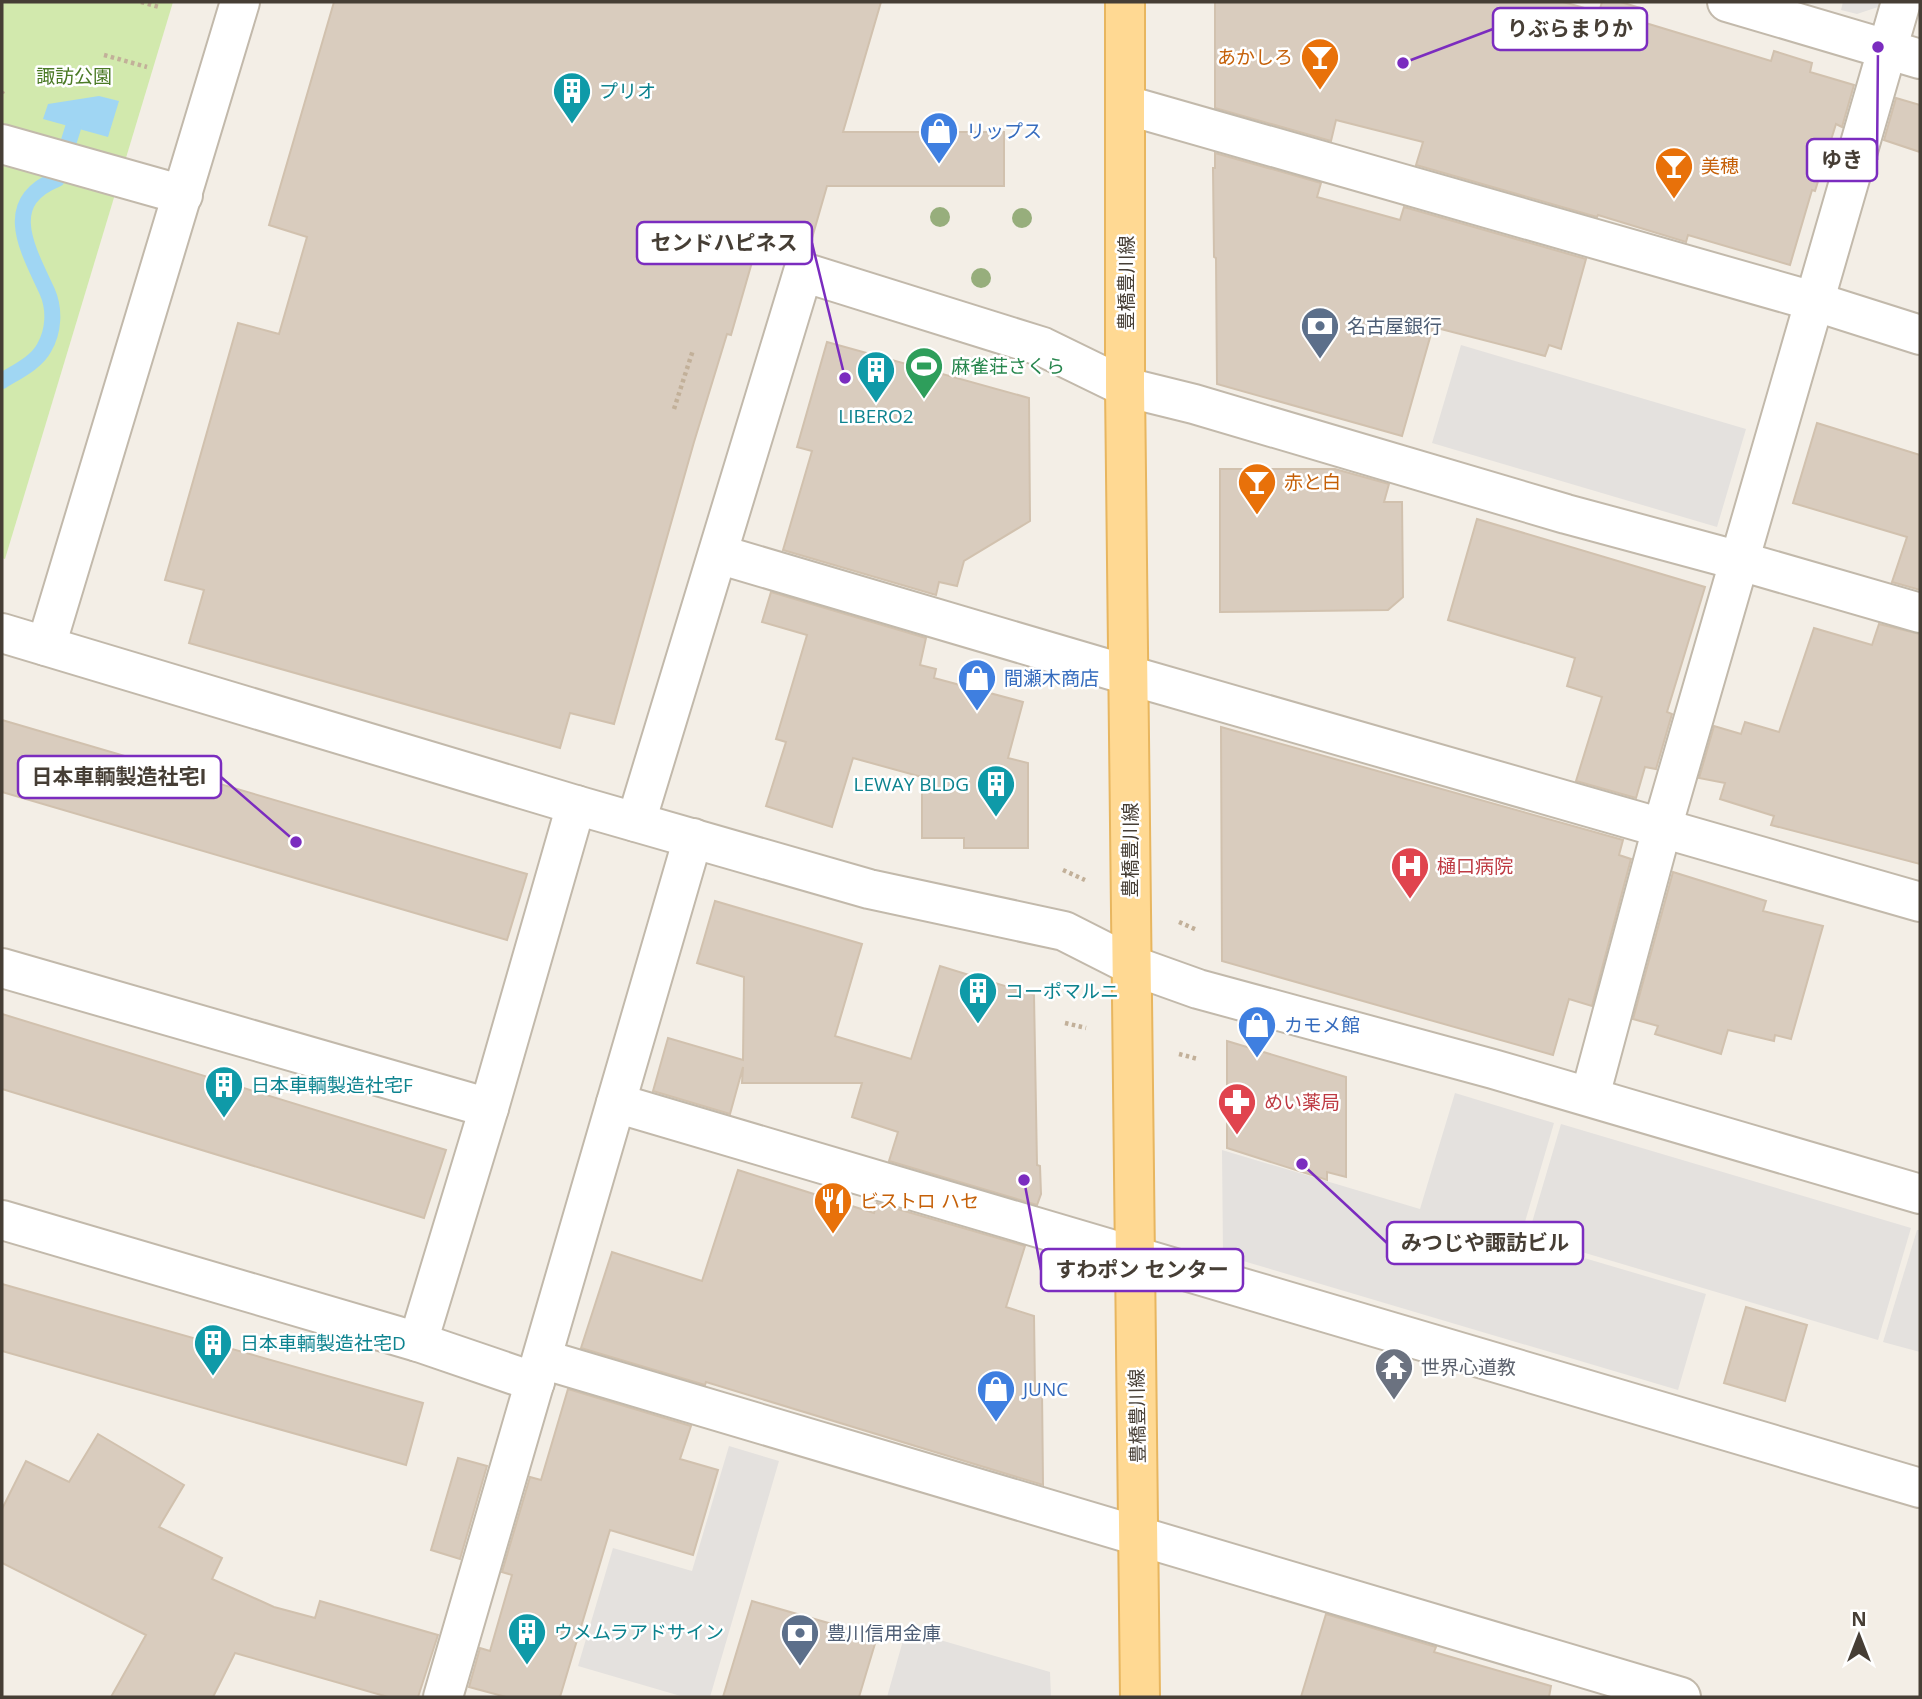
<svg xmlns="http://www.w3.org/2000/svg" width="1922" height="1699" viewBox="0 0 1922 1699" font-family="'Open Sans','Noto Sans JP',sans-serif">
	<rect width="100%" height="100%" fill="#f3eee6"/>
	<path fill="#d2e9ad" d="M2,2H173L5,559L2,558Z"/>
	<g fill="#e4e1de">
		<path d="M1843,2H1879L1878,7L1857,14L1841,10Z"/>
		<path d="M1461,345L1746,429L1717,527L1432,443Z"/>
		<path d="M1455,1093L1554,1123L1520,1239L1706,1294L1678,1390L1223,1255L1222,1150L1420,1209Z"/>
		<path d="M1561,1124L1911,1228L1878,1340L1528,1236Z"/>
		<path d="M1917,1230H1920V1352L1883,1342Z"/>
		<path d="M729,1446L779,1461L710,1697H684L578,1666L613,1548L692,1571Z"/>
		<path d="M906,1630L1050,1672L1051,1697H887Z"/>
	</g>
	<path fill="#a0d6f3" d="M99,96L119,101L108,137L43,119L48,104Z"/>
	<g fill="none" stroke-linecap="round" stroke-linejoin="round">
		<path stroke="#a0d6f3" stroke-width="16" d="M2,381C16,372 36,363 44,348C54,331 55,309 47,291C27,248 0,202 57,179L73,128"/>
	</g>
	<g fill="#d9ccbe" stroke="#d1c1ae" stroke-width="2">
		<path d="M334,2H881L843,132H1004V186H827L810,245L761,231L731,335L727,334L694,442L614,724L570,713L560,748L189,643L204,590L165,580L238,323L279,334L307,237L269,225Z"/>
		<path d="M1215,2H1563L1599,12L1602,2H1621L1643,9L1639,21L1771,61L1774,51L1812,63L1810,72L1854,85L1842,127L1836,124L1815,191L1812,190L1790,265L1688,235L1686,242L1598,215L1597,217L1416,165L1423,142L1336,120L1331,141L1215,108Z"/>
		<path d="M1896,98L1920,105V152L1884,140Z"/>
		<path d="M1215,153L1321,183L1317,197L1400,220L1404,207L1586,259L1561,349L1549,345L1545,356L1433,327L1402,436L1217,384L1216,258L1214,257L1213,168H1215Z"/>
		<path d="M827,342L1029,398L1030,521L964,561L957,586L939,582L936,595L783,550L812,451L797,447Z"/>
		<path d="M1817,423L1920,455V590L1892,582L1907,537L1793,503Z"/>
		<path d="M1220,469H1335L1389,484L1384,502H1402L1403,597L1388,610L1220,612Z"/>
		<path d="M1477,519L1705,587L1667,712L1672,714L1656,769L1645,767L1636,798L1576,781L1602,697L1567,686L1575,658L1448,620Z"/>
		<path d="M771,592L926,638L920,665L936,669L934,678L1023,702L1008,758L1028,763V848H964V838H922V777L853,758L832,827L766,806L786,742L776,739L807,635L762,622Z"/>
		<path d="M1879,624L1920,634V864L1771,825L1774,816L1720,799L1725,783L1699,778L1714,726L1741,734L1745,722L1779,732L1814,628L1872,645Z"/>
		<path d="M2,720L527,874L507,940L2,792Z"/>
		<path d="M1221,727L1623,840L1619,855L1631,859L1592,1006L1569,999L1553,1055L1222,961Z"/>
		<path d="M1673,872L1766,901L1763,911L1823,926L1791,1039L1775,1035L1774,1041L1728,1030L1721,1054L1655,1034L1658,1026L1633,1019Z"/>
		<path d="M715,901L862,944L835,1036L911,1059L940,966L1034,995L1037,1165L1040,1166L1041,1194L1037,1205L889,1161L898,1132L852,1117L862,1083H742L743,1067L730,1114L653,1091L668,1038L743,1060L744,977L697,963Z"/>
		<path d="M2,1014L446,1150L424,1218L2,1089Z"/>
		<path d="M1227,1041L1346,1077V1177L1327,1172V1180L1227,1148Z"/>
		<path d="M738,1170L874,1213L877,1203L1025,1246L1006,1307L1034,1316L1035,1389L1042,1391L1043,1485L706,1382L705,1385L581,1348L612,1252L702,1281Z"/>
		<path d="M2,1284L423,1403L406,1465L2,1351Z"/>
		<path d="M1746,1307L1807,1325L1785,1401L1724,1383Z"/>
		<path d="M568,1389L691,1426L680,1459L718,1470L693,1555L610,1530L560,1697H506L469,1687L480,1648L490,1651L512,1575L502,1572L530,1477L541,1480Z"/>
		<path d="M98,1434L184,1485L159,1527L222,1558L212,1579L274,1607L315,1618L320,1601L438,1635L418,1697H388L235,1653L213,1697H111L146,1635L2,1563V1509L26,1461L69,1482Z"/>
		<path d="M458,1458L487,1466L460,1559L431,1550Z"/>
		<path d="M752,1601L877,1637L859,1697H723Z"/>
		<path d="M1326,1614L1436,1647L1434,1652L1551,1686L1549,1697H1301Z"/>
	</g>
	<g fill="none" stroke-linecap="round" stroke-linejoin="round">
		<g stroke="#c2b9ab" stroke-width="42">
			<g id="minor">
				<path d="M1727,2L1920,59"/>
				<path d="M1126,105L1813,301L1920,335"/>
				<path d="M2,144L183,195"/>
				<path d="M718,554L1128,675L1920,902"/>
				<path d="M2,633L576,805L869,889L1064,931L1131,965L1198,989L1493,1069L1920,1194"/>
				<path d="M46,646L240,2"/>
				<path d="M636,822L803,272L1043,347L1125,387L1194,404L1566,514L1740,561L1920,613"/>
				<path d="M2,968L489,1108"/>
				<path d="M1590,1096L1662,828L1901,2"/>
				<path d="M616,1103L1920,1488"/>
				<path d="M2,1220L418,1342L535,1382"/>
				<path d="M418,1342L489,1108L576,805"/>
				<path d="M542,1359L1681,1697"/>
				<path d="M443,1697L693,838"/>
			</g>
		</g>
		<g stroke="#e8b65f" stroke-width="42">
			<path id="major" d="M1125,2V387L1140,1697"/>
		</g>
		<g stroke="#c2b099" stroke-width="4.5" stroke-dasharray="3.5 3.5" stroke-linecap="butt">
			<path d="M141,2L159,7"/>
			<path d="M104,55L147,67"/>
			<path d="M2,93L3,91"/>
			<path d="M674,409L693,350"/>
			<path d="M1063,870L1085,880"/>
			<path d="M1179,922L1197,930"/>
			<path d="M1065,1023L1086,1028"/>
			<path d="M1179,1054L1198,1059"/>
		</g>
		<use href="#minor" stroke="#fff" stroke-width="38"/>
		<use href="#major" stroke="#ffd993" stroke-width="38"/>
	</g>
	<g fill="#97ae7c">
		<circle cx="940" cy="217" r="10"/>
		<circle cx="1022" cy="218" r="10"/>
		<circle cx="981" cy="278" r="10"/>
	</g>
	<defs>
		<g id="bar-pin" transform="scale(2.0125)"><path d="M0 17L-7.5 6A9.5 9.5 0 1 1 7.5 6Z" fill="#e8710a" stroke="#fff"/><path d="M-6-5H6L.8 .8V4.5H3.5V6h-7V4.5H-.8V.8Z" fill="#fff"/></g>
		<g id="building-pin" transform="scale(2.0125)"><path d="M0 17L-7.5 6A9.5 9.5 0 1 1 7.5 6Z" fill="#0f9aa8" stroke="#fff"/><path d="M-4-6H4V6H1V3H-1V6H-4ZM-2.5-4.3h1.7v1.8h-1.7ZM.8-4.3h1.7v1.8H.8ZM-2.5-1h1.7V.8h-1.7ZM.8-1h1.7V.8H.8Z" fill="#fff"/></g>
		<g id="shop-pin" transform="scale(2.0125)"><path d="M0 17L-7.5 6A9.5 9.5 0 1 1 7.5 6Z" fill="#3f7fe0" stroke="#fff"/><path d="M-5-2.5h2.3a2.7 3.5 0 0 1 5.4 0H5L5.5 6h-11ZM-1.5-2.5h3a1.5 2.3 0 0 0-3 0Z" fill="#fff"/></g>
		<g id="bank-pin" transform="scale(2.0125)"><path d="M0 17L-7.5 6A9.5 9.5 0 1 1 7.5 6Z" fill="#5c6f8a" stroke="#fff"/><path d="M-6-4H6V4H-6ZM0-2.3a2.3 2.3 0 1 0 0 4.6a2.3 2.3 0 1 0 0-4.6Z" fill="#fff"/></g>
		<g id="stadium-pin" transform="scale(2.0125)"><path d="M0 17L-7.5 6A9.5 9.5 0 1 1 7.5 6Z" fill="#2e9e5b" stroke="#fff"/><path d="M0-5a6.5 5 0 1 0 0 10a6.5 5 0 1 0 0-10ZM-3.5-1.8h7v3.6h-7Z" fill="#fff"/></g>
		<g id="hospital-pin" transform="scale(2.0125)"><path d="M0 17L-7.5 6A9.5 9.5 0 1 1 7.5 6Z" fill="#e0444e" stroke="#fff"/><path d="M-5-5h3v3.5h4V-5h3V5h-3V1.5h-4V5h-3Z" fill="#fff"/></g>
		<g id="pharmacy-pin" transform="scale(2.0125)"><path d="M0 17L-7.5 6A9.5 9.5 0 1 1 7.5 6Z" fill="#e0444e" stroke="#fff"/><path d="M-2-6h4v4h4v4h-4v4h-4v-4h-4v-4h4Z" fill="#fff"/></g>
		<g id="restaurant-pin" transform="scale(2.0125)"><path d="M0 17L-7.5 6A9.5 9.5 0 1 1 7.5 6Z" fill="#e8710a" stroke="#fff"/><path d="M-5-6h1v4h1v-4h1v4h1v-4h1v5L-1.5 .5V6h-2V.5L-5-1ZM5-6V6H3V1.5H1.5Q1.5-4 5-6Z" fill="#fff"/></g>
		<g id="temple-pin" transform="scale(2.0125)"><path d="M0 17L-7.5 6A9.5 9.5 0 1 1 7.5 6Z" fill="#6b7280" stroke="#fff"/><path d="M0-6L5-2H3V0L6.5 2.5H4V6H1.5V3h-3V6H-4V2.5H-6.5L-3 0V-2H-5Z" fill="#fff"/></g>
	</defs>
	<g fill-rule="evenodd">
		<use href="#bar-pin" x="1320" y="57"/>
		<use href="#building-pin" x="572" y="91"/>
		<use href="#shop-pin" x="939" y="131"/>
		<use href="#bar-pin" x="1674" y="166"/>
		<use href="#bank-pin" x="1320" y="326"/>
		<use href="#stadium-pin" x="924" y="366"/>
		<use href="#building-pin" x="876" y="370"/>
		<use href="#bar-pin" x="1257" y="482"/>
		<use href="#shop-pin" x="977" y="678"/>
		<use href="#building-pin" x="996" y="784"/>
		<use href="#hospital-pin" x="1410" y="866"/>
		<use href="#building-pin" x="978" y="991"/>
		<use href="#shop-pin" x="1257" y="1025"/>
		<use href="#building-pin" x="224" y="1085"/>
		<use href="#pharmacy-pin" x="1237" y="1102"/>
		<use href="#restaurant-pin" x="833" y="1201"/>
		<use href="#building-pin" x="213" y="1343"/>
		<use href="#temple-pin" x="1394" y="1367"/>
		<use href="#shop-pin" x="996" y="1389"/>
		<use href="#building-pin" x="527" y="1632"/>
		<use href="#bank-pin" x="800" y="1633"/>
	</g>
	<g text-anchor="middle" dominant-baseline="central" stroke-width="5" stroke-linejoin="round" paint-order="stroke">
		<g font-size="19" fill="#c56008" stroke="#fff" text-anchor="start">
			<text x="1293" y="57" text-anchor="end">あかしろ</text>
			<text x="1701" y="166">美穂</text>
			<text x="1284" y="482">赤と白</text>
			<text x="860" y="1201">ビストロ ハセ</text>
		</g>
		<g font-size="19" fill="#4b7a26" stroke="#fff">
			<text x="74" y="76">諏訪公園</text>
		</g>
		<g font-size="19" fill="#0d838f" stroke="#fff" text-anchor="start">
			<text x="599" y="91">プリオ</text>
			<text x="876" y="416" text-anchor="middle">LIBERO2</text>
			<text x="969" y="784" text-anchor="end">LEWAY BLDG</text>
			<text x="1005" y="991">コーポマルニ</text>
			<text x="251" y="1085">日本車輌製造社宅F</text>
			<text x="240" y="1343">日本車輌製造社宅D</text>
			<text x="554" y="1632">ウメムラアドサイン</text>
		</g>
		<g font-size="19" fill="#366cbe" stroke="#fff" text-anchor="start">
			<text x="966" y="131">リップス</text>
			<text x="1004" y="678">間瀬木商店</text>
			<text x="1284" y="1025">カモメ館</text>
			<text x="1023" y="1389">JUNC</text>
		</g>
		<g font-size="19" fill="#463e35" stroke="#fff">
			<text transform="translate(1126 283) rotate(-90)">豊橋豊川線</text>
			<text transform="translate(1130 850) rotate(-90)">豊橋豊川線</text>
			<text transform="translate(1137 1416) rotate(-91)">豊橋豊川線</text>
		</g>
		<g font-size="19" fill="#4e5e75" stroke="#fff" text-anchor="start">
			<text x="1347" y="326">名古屋銀行</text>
			<text x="827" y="1633">豊川信用金庫</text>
		</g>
		<g font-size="19" fill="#27864d" stroke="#fff" text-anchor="start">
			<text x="951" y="366">麻雀荘さくら</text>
		</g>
		<g font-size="19" fill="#be3a42" stroke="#fff" text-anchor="start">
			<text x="1437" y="866">樋口病院</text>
			<text x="1264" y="1102">めい薬局</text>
		</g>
		<g font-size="19" fill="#5b616d" stroke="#fff" text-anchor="start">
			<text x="1421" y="1367">世界心道教</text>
		</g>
	</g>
	<path fill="none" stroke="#7b2cbf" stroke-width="2.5" d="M1403 63L1493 29M1878 47L1877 160M845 378L812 243M296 842L221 777M1302 1164L1387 1243M1024 1180L1041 1270"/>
	<g fill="#7b2cbf" stroke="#fff" stroke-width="2.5">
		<circle cx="1403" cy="63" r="7"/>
		<circle cx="1878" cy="47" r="7"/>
		<circle cx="845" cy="378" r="7"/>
		<circle cx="296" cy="842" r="7"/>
		<circle cx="1302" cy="1164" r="7"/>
		<circle cx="1024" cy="1180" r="7"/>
	</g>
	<g fill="#fff" stroke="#7b2cbf" stroke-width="2.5">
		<rect x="1493" y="8" width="154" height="42" rx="7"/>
		<rect x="1807" y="139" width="70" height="42" rx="7"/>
		<rect x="637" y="222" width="175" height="42" rx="7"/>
		<rect x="18" y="756" width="203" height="42" rx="7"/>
		<rect x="1387" y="1222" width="196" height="42" rx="7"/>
		<rect x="1041" y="1249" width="202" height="42" rx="7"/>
	</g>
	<g font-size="21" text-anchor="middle" font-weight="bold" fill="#463e35">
		<text x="1570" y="36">りぶらまりか</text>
		<text x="1842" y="167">ゆき</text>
		<text x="724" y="250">センドハピネス</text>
		<text x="119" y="784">日本車輌製造社宅I</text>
		<text x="1485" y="1250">みつじや諏訪ビル</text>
		<text x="1142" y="1277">すわポン センター</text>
	</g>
	<rect width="1922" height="1699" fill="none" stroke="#463e35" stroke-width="7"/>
	<g transform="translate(1859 1636)" stroke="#ffffff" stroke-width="5" paint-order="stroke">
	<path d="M0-5L12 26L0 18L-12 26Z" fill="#463e35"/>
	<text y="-10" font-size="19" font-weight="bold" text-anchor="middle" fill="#463e35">N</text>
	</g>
</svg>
